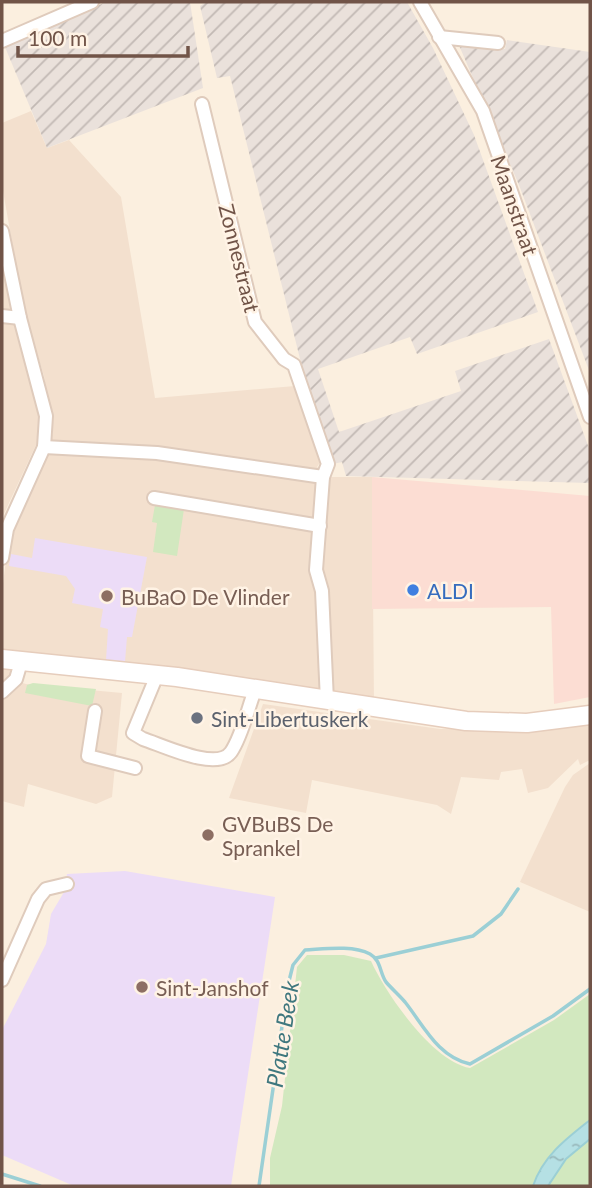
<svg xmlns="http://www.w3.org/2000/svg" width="592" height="1188" viewBox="0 0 592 1188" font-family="Lato,sans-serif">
	<defs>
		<pattern id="industrial-furrows" width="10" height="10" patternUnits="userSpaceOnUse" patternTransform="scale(1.75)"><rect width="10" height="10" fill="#eae1db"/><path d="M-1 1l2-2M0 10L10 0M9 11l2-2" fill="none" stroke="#c2b9b4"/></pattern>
		<pattern id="water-ripples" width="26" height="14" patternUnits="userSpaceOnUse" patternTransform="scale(1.75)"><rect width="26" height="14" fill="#b5e0e4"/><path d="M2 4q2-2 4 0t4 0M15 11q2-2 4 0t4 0" fill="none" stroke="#98b8bb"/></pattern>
	</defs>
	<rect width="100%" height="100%" fill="#fbefdf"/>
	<g fill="#f3e0ce">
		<path d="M31,111L47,148L69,140L121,197L155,398L295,386L321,461L317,467L332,477H372L374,703L2,653V592L9,536L53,433L44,376L24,311L2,185V123Z"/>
		<path d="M2,259L42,432L2,518Z"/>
		<path d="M2,665H12L9,679L26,684L122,693L112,797L96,804L28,784L24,807L2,801Z"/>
		<path d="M263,704L440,729L522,730L590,722V760L580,765L578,759L548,788L528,793L522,769L501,772L499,780L461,777L451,814L437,805L312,780L306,813L229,798Z"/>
		<path d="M590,763V912L520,882L565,787L573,775Z"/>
	</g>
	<path fill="#fcddd3" d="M372,477L590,496V697L554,704L551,607L372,609Z"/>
	<g fill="url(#industrial-furrows)">
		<path d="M106,2H190L203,88L47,148L5,47Z"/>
		<path d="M206,2H407L433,48L474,135L538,312L417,354L410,337L318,369L339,432L461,391L455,371L549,339L590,451V483L346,476L342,462L333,464L304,375L230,76L217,78L200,6Z"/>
		<path d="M507,40L590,52V373L519,185L458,43L505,49Z"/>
	</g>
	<g fill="#ecdcf7">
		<path d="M35,538L147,557L132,637H127L125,662L106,660L108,629L100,627L103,609L72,603L75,589L66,576L9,566L11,554L32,558Z"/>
		<path d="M125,871L275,897L231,1186H74L2,1155V1030L46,944L51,914L64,892L67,874Z"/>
	</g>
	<g fill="#d2e8bf">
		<path d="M155,505L184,509L177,556L153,552L157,523L152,522Z"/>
		<path d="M33,683L96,689L92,706L25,693L27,685Z"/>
		<path d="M307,955H344L371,961C386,994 433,1062 470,1068L554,1020L590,994V1186H270V1158L282,1106L297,967Z"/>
	</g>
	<path fill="url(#water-ripples)" stroke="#9bcfd5" stroke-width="2" d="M590,1120V1139L566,1159L548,1186H533C543,1156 566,1139 590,1120Z"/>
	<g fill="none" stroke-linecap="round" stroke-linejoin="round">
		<g stroke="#9bcfd5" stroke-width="3.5">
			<path d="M376,958L473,936L501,914L518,889"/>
			<path d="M2,1174L40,1186"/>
			<path d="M259,1186L288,985L293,965L305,950C325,949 352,945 370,954C381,960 380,974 386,982C392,989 399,995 405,1002C424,1026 438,1057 470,1064L553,1016L590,989"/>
		</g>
		<g stroke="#dfcbbc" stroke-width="16">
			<g id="minor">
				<path d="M420,2L483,111L590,417"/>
				<path d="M439,37L498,43"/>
				<path d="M2,41L92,2"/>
				<path d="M202,104L255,322L284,359L294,365L328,464L323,477L316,570L322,591L327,701"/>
				<path d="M2,231L20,318L46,416L44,447L7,529L2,558"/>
				<path d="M2,316L20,318"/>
				<path d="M44,447L157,453L323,477"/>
				<path d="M154,498L320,526"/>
				<path d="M157,675L133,733L143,739C162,745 217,772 231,752C242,736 248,708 255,690"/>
				<path d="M2,692L16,679L21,662"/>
				<path d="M95,711L88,756L135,768"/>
				<path d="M2,980L38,899L46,889L67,884"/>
			</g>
		</g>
		<g stroke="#e6cdbc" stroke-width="21">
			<path id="secondary" d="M2,659L177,677L466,721L527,723L590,715"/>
		</g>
		<use href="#minor" stroke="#fff" stroke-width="12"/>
		<use href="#secondary" stroke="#fff" stroke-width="18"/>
	</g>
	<circle fill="#3f7fe0" stroke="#fff3e5" stroke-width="2.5" cx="413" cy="590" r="7"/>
	<g fill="#8d6e63" stroke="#fff3e5" stroke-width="2.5">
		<circle cx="107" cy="596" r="7"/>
		<circle cx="208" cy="835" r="7"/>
		<circle cx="142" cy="987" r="7"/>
	</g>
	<circle fill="#6b7280" stroke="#fff3e5" stroke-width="2.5" cx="197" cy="718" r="7"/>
	<g text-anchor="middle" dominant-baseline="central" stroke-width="5" stroke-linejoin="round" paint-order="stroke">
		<g font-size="21" fill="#715448" stroke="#fff3e5">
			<text transform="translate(515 205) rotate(71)">Maanstraat</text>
			<text transform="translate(240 258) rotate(76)">Zonnestraat</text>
		</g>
		<g font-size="21" fill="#366cbe" stroke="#fff3e5" text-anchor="start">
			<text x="427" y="590">ALDI</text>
		</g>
		<g font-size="21" fill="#785e54" stroke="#fff3e5" text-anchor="start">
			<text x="121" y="596">BuBaO De Vlinder</text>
			<text x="222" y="823">GVBuBS De<tspan x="222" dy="24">Sprankel</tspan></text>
			<text x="156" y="987">Sint-Janshof</text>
		</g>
		<g font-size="21" fill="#5b616d" stroke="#fff3e5" text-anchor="start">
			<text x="211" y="718">Sint-Libertuskerk</text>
		</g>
		<g font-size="23" font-style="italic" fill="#3f777e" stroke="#fff3e5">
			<text transform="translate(282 1034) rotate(-81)">Platte Beek</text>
		</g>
	</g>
	<rect width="592" height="1188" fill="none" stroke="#715448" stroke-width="7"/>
	<path d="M18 46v10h170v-10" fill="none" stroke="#715448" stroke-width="3.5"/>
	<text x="28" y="46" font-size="21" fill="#715448" stroke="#fff3e5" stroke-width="5" paint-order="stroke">100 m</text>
</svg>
